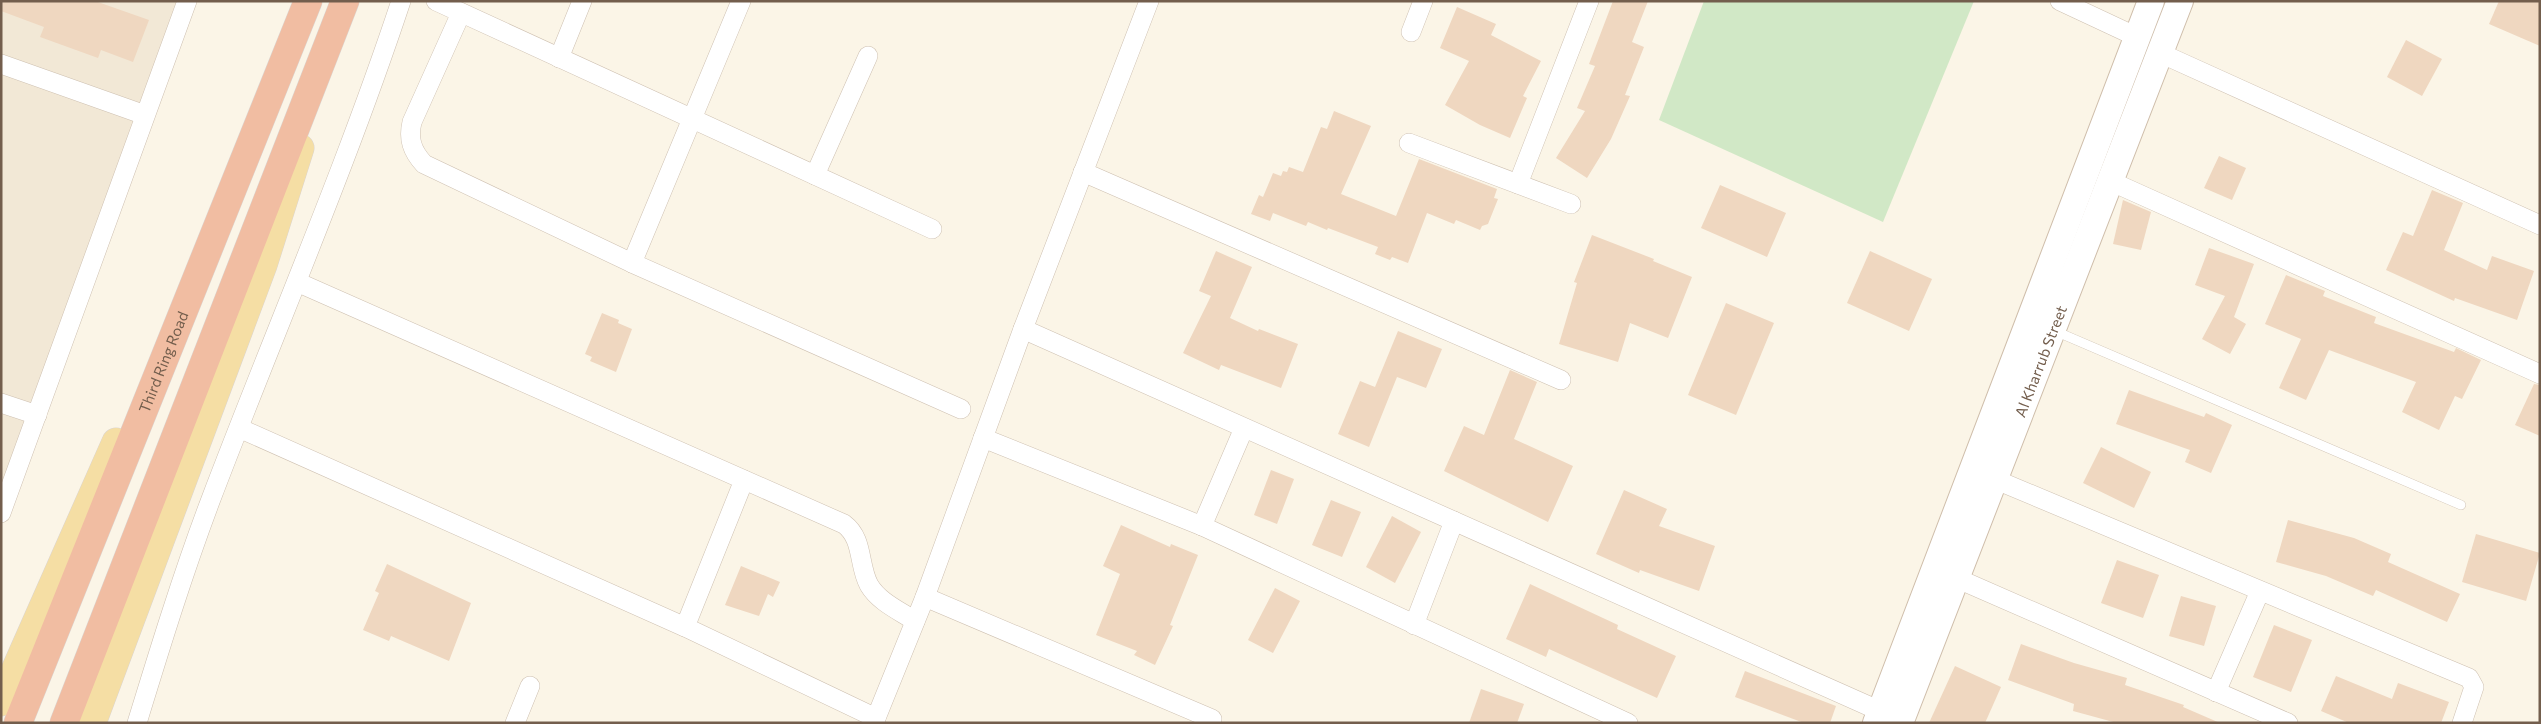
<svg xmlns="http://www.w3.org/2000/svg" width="2541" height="724" viewBox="0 0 2541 724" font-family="Commissioner,sans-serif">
	<rect width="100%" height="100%" fill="#fbf5e7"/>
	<path fill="#f2e8d6" d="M1,1H184L1,486Z"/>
	<path fill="#d1e8c6" d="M1704,1H1974L1883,222L1659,120Z"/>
	<g fill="#efd7c0">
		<path d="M1,1H95L149,20L133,62L101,50L98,58L40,37L44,27L1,11Z"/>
		<path d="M1613,1H1648L1632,42L1644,47L1625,95L1630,96L1611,139L1587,178L1556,158L1585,111L1577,108L1595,66L1589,64Z"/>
		<path d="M2499,1H2540V46L2489,24Z"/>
		<path d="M1457,7L1496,24L1491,35L1541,61L1523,96L1527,98L1510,138L1480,125L1445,105L1469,61L1440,48Z"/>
		<path d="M2406,40L2442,59L2422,96L2387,77Z"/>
		<path d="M1334,111L1371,126L1341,194L1396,216L1419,159L1497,189L1494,198L1498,199L1488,224L1482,226L1480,230L1456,220L1454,224L1427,213L1408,263L1392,257L1390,260L1375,254L1378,247L1328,228L1327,230L1308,222L1306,226L1273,213L1270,221L1251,214L1259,195L1263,197L1273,173L1281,176L1283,171L1287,172L1289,167L1303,172L1321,127L1327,129Z"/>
		<path d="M2219,156L2246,168L2232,200L2204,188Z"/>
		<path d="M1720,185L1786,213L1767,257L1701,228Z"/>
		<path d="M2432,190L2463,203L2444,250L2487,270L2492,256L2534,271L2517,320L2455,298L2454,301L2386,270L2403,232L2413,236Z"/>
		<path d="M2123,200L2151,212L2141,250L2113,244Z"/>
		<path d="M1592,235L1654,259L1653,261L1692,277L1668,338L1630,323L1618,362L1559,344L1577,283L1574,282Z"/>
		<path d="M2209,248L2254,264L2234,317L2246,324L2230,354L2202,339L2225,296L2195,285Z"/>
		<path d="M1216,251L1252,267L1230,318L1258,331L1259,329L1298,344L1281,388L1221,365L1219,370L1183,353L1211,296L1199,291Z"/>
		<path d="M1870,251L1932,279L1909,331L1847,303Z"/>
		<path d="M2286,275L2325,291L2323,296L2376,317L2374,323L2454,352L2456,348L2481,360L2462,399L2455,396L2439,430L2402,412L2416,382L2329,350L2306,400L2279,388L2301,339L2265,324Z"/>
		<path d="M1726,303L1774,323L1736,415L1688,395Z"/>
		<path d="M602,313L619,320L618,323L632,329L616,372L590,361L592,357L585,354Z"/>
		<path d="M1398,331L1442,349L1426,388L1397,377L1369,447L1338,434L1360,381L1375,387Z"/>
		<path d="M1510,370L1537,382L1514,439L1573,466L1548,522L1444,471L1464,426L1484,435Z"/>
		<path d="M2534,384L2540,385V436L2515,425Z"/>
		<path d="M2129,390L2204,417L2206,413L2232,425L2211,473L2185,462L2190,450L2116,424Z"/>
		<path d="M2101,447L2151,472L2134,508L2083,483Z"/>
		<path d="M1271,470L1294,479L1277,524L1254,515Z"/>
		<path d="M1624,490L1667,509L1659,526L1715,546L1699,591L1640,570L1639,573L1596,554Z"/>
		<path d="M1331,500L1361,512L1342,557L1312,545Z"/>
		<path d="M1392,516L1421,532L1395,583L1366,567Z"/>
		<path d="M2288,520L2354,538L2391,554L2388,562L2460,594L2447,622L2376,590L2373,596L2326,576L2276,562Z"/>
		<path d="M1121,525L1170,547L1171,544L1198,555L1170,625L1173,626L1155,665L1134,655L1137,651L1096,635L1120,574L1103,566Z"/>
		<path d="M2476,534L2540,553L2526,601L2462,582Z"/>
		<path d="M2117,560L2159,575L2143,618L2101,603Z"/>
		<path d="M387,564L471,603L449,661L391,636L389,641L363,630L379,593L375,591Z"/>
		<path d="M741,566L780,582L773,597L768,594L759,616L725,605Z"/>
		<path d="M1530,584L1618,625L1617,629L1676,656L1657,698L1549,649L1546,657L1506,639Z"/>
		<path d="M1275,588L1300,601L1273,653L1248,640Z"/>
		<path d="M2181,596L2216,606L2204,646L2169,636Z"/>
		<path d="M2274,625L2312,640L2291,692L2253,677Z"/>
		<path d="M2021,644L2074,663L2127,678L2125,685L2184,705L2183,707L2220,723H2117L2073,711L2074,704L2008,680Z"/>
		<path d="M1955,666L2001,687L1985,723H1929Z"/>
		<path d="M1745,671L1836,706L1830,723H1804L1735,697Z"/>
		<path d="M2336,676L2392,699L2398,683L2449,702L2441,723H2349L2321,711Z"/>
		<path d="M1481,689L1524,704L1517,723H1469Z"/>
	</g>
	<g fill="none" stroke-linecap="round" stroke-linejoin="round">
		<g stroke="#cec0b1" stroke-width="10">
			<path id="lane" d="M2055,331L2461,505"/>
		</g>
		<g stroke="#cec0b1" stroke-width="20">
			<g id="street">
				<path d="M436,1L932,229"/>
				<path d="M2060,1L2137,37"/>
				<path d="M461,13L412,122C408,139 412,151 424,164L632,263L961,409"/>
				<path d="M1411,32L1423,1"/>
				<path d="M2160,53L2540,225"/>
				<path d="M559,58L582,1"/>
				<path d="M1,64L145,115"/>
				<path d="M1409,143L1571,204"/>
				<path d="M1083,172L1561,380"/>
				<path d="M815,175L868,56"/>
				<path d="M2110,181L2540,374"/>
				<path d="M1518,184L1589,1"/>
				<path d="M632,263L741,1"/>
				<path d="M297,282L844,524C864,539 858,565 869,585C879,602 900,611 915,621"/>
				<path d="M1023,329L1880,711"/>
				<path d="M1,403L37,415"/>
				<path d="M239,428L685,627L876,718"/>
				<path d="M983,438L1202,526L1628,723"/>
				<path d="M1994,479L2469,678L2474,687L2462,723"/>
				<path d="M1,513L187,1"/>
				<path d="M1202,526L1244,428"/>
				<path d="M1956,578L2288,723"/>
				<path d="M925,597L1212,719"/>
				<path d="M1414,625L1454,521"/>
				<path d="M685,627L744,480"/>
				<path d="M2216,692L2260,591"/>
				<path d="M137,723C160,648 183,573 211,499C274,333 345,170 401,1"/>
				<path d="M515,723L530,686"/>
				<path d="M874,723L925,597L1023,329L1149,1"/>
			</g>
		</g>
		<g stroke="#cfbeab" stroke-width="28">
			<g id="secondary">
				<path d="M1876,723L2151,1"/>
				<path id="s1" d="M1900,723L2180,1"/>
			</g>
		</g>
		<g stroke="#dbd5d1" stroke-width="29">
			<g id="primary">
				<path d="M1,702L116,442"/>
				<path d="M92,723L263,265L300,148"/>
			</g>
		</g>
		<g stroke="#dbd5d1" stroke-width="29">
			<g id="highway">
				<path id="s2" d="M18,723L308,1"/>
				<path d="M64,723L345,1"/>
			</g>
		</g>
		<use href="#lane" stroke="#fff" stroke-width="9"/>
		<use href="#street" stroke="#fff" stroke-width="19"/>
		<use href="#secondary" stroke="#fff" stroke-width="26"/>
		<use href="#primary" stroke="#f5dea4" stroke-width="28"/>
		<use href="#highway" stroke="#f1bda2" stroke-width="28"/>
	</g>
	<g text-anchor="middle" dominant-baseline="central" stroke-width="5" stroke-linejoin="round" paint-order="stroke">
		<g font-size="15" fill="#735e4d" stroke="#fef9ed">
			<text stroke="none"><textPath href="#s2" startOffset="389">Third Ring Road</textPath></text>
			<text stroke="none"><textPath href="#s1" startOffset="388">Al Kharrub Street</textPath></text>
		</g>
	</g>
	<rect width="2541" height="724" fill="none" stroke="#735e4d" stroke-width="5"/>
</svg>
